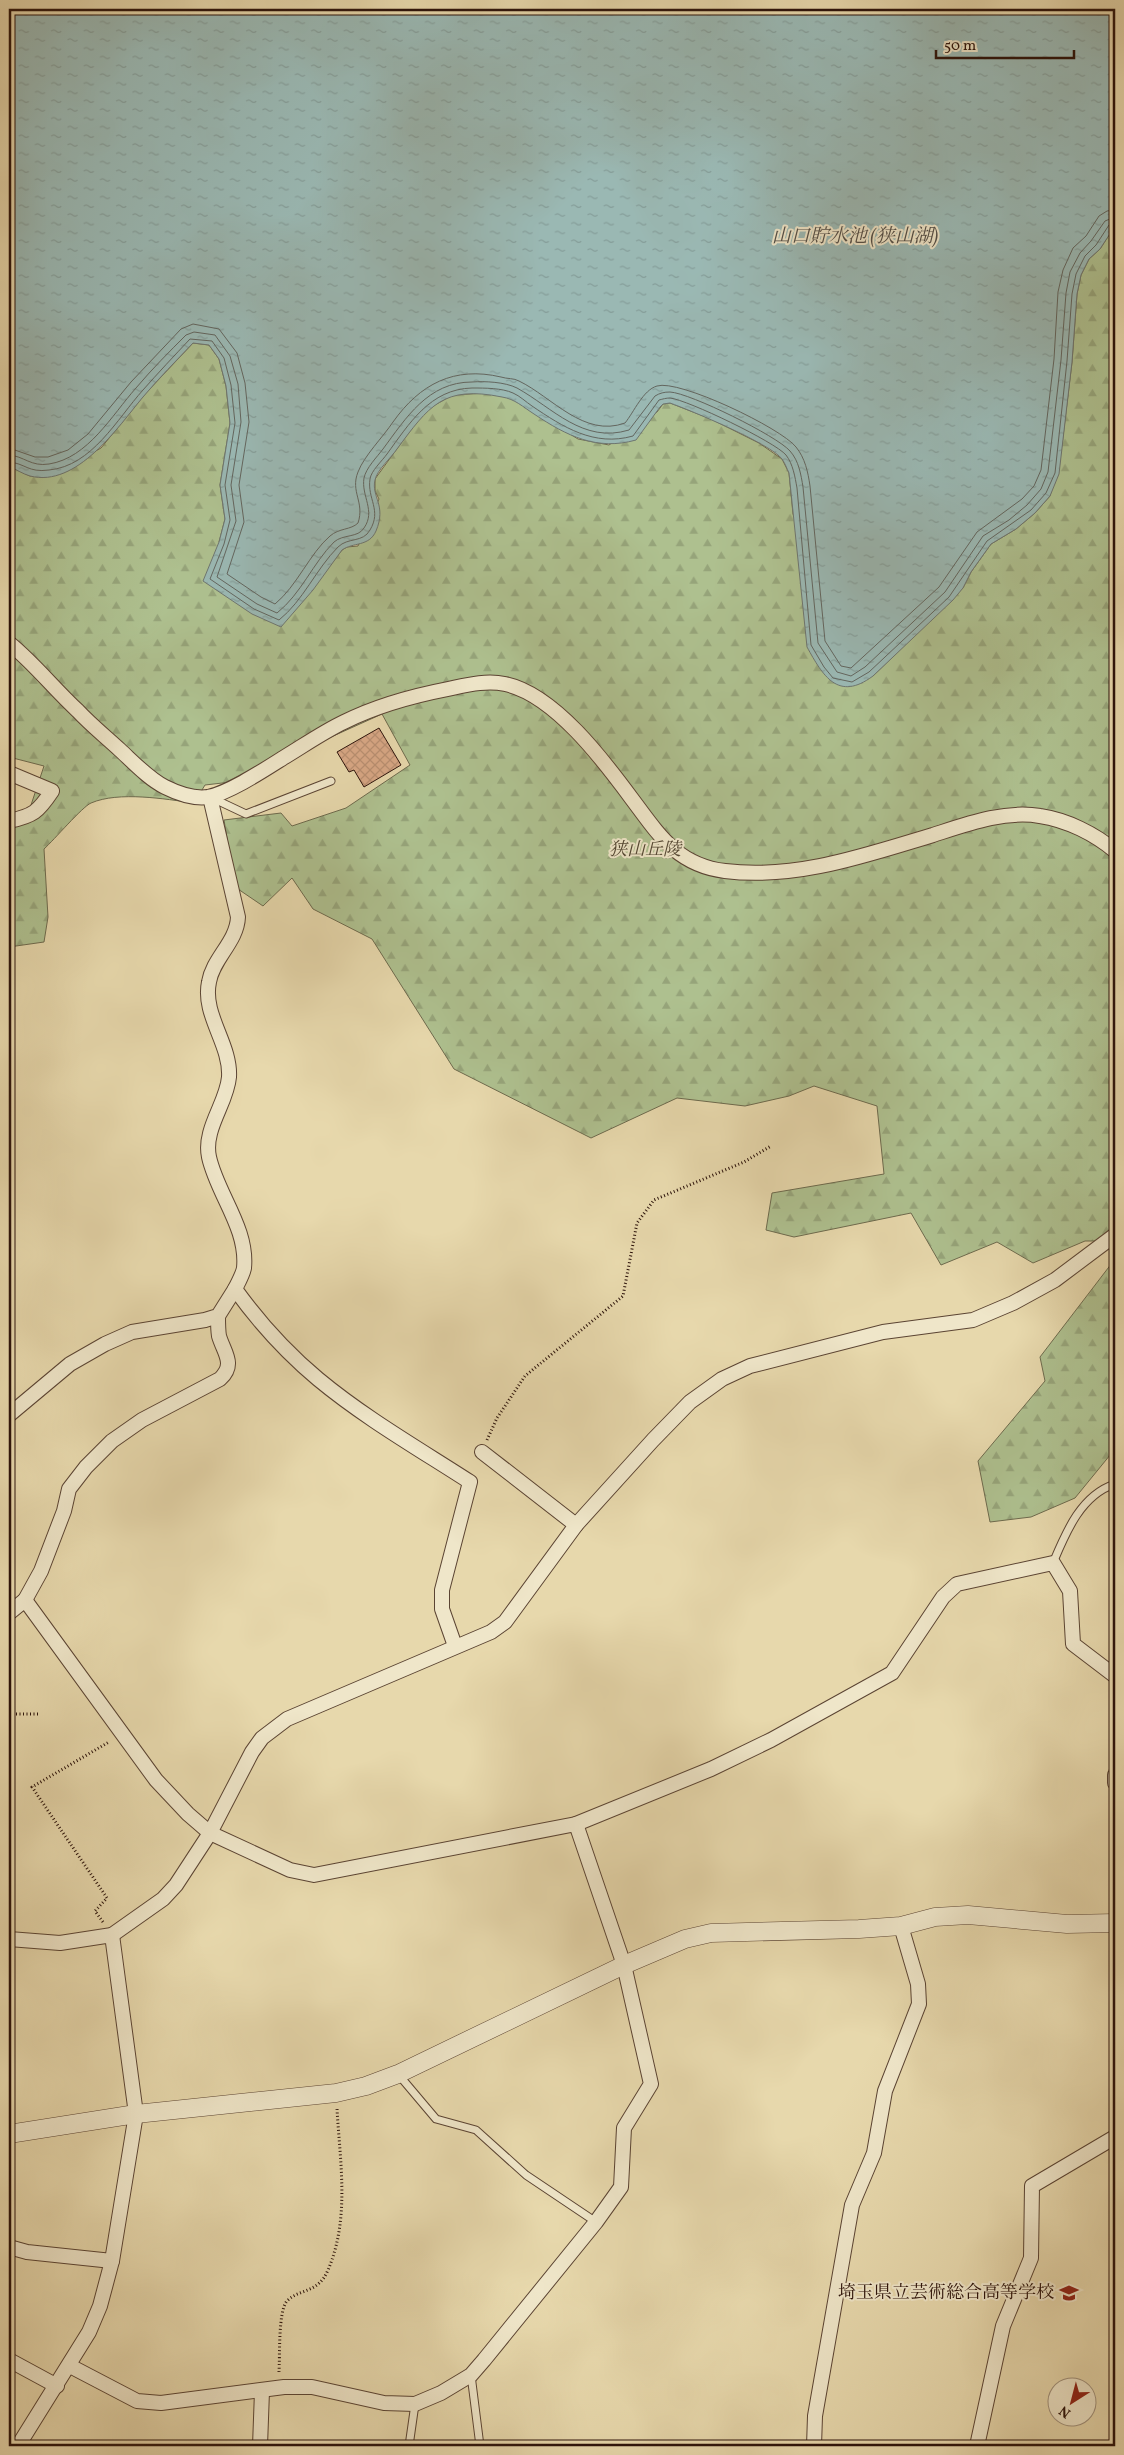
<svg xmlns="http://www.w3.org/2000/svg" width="1124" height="2455" viewBox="0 0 1124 2455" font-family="Vollkorn,'Noto Serif JP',serif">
	<defs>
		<pattern id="forest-firs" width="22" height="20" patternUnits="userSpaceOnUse" patternTransform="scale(1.25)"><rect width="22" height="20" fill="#aec08f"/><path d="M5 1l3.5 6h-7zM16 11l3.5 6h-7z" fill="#96a47a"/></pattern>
		<pattern id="water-ripples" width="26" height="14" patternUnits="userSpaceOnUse" patternTransform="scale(1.25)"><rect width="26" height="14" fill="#9ab8b3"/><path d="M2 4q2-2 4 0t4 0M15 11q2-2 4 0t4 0" fill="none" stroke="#859d99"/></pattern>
		<pattern id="building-cross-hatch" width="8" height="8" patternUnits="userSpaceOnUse" patternTransform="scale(1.25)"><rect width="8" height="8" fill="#d9a886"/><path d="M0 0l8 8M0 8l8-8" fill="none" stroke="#ba9072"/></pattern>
	</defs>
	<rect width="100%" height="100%" fill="#e7d8ac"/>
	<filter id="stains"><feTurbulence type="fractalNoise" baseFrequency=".004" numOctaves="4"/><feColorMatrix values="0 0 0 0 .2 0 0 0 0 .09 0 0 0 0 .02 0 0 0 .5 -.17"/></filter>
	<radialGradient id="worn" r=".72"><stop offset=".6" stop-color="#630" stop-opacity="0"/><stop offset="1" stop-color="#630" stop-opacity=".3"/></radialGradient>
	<g fill="url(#forest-firs)" stroke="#6d6a4d">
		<path d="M1115,226V1241H1085L1033,1263L997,1242L941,1265L911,1213L794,1237L766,1230L772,1193L884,1174L877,1106L814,1086L789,1096L745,1106L677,1098L591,1138L454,1069L372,939L313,909L292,878L263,906L235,887L224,820L281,813L292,826L346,808L410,765L382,714L231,782L205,785L194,803C165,799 119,791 91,803C82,807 54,840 44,849L48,917L44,942L9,947V825L26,820L44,766L9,757V466L30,476L52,475L101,448L145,394L193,343L209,345L219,359L226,386L230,423L220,485L225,519L219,542L308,594L342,550L347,547L358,546L379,499L375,491V479L417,421L431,407L453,395L485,393L511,398L578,439L609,445L657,412L663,404L670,403L711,419L759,443L782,459L789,473L793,514L873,676L963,588L971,572L991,544L1016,529L1035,513L1050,496L1062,445L1072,362L1077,294L1081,275L1089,259L1100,249Z"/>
		<path d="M1115,1259V1449L1075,1498L1031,1517L990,1522L978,1461L1045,1381L1040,1357Z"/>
	</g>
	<path fill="url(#water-ripples)" stroke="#6e7670" d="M9,9H1115V226L1100,249L1089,259L1081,275L1077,294L1072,362L1059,474L1050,496L1035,513L1016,529L991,544L971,572L963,588L953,600L873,676C838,702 823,676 807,647L789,473C787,469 785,463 782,459C771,444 690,410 670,403L663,404L660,407L636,440C597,451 567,436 534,414C523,407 515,399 502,397C443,385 429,406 397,449C391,458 377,470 375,480C371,497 387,505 376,531C369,547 353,542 342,550L313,590L281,627L252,614L203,581L219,542L225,519L220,485L230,423L226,386L219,359L209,345L193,343C176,361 159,378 143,397C118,427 77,488 30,476C23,474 15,469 9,466Z"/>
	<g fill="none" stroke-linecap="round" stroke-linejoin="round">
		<g stroke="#63665f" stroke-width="1">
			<path d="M9,448L35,457H48L68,450L88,434L131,382L181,329L193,324L219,329L237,353L245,383L249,422L239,485L244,522L227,574L261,597L275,604C297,586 310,553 330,536C339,528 351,530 358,523C365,502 350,492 358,472C364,456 383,437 393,422C420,384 454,366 501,377C507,379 514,378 519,381C552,397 584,438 625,423C634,412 643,390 657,386C679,379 781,428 796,447C805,458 808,472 810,486L825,641L841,666L851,668L939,587L977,532L1022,499L1034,486L1041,470L1054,359L1058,292L1063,270L1073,248L1086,236L1099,216L1107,211L1115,210"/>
			<path d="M9,455C24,456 31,467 49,464C88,458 112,415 136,388C152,369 169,352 186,335L194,332L215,335L230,356L238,384L241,422L231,485L236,521L217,577L257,604L277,613C301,594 313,563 334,542C343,534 358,538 364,528C376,511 361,496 364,478C366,468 377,457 383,449C406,418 428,382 472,382C485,381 505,382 517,388C553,408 583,444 629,430L655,396C660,393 664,392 670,392C690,393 777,436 790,451C799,461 801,475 803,487L818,643L837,672L851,676L865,667L945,592L983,536L1009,520L1027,505L1041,489L1048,472L1061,360L1066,293L1070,272L1080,253L1091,241L1105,221L1115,217"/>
			<path d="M9,462C25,463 28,473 49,470C92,466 117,419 143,390C158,373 174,356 190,339L212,341L224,358L231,385L235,423L225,485L230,520L224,544L210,579L254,609L279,620C303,601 316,569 338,547C348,537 363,543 370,530C382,510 367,499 370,479C371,471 382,461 387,454C409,424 430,389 472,388C485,388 502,388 513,393C520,396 526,402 532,406C563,427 594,447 633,436L659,400C663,399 666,398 670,398C688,400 775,442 786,455C793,464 795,477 797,488L811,645L824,667L833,678L852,682L869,672L949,597L987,541L1031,510L1046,493L1055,473L1067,361L1072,294L1076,274L1085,256L1096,245L1109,225L1115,223"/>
		</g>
	</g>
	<path fill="url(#building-cross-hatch)" stroke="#2c130b" d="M379,728L401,765L364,787L354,770L349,772L337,752Z"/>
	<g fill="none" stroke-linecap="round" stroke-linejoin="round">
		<g stroke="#5b4433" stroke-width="9">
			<g id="service">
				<path d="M210,797L246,814L331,781"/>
				<path d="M1053,1563C1066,1532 1081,1495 1115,1484"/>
				<path d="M398,2074L436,2119L476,2130L526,2175L596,2222"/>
				<path d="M471,2375L480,2446"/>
				<path d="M409,2446L415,2404"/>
			</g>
		</g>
		<g stroke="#5b4433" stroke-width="16">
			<g id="minor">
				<path d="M9,643C34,663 54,689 78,711C91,725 106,737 120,750C134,763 149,779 165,787C179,794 193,799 208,797C229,793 264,770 283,758C303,746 323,732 344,722C376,706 412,696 448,689C467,685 486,680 505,684C554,694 604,761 632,799C659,835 677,865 725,871C796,880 866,855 933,835C967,824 1005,810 1040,816C1067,820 1095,834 1115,851"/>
				<path d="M9,773L52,791C38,812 33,816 9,821"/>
				<path d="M210,797L238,917C237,942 213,958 209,982C202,1015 231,1044 229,1077C227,1103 203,1129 209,1157C217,1194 248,1228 244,1268C243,1274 238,1283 235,1289C258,1321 287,1353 318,1379C365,1418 419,1449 470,1482L442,1590V1609L455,1646"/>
				<path d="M9,1415L70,1364L105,1344L132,1332L205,1320L218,1316L235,1289"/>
				<path d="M482,1452L576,1525"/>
				<path d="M25,1600L41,1571L64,1511L69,1489L86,1467L112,1441L142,1420L220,1379C236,1364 224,1353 219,1336C218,1330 218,1322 218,1316"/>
				<path d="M9,1613L25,1600L156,1780L188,1814L210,1833L290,1870L314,1875L576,1824L624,1965L651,2084L624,2128L621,2187L596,2222L484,2360L471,2375L441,2393L415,2404L384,2403L312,2387H284L161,2403L137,2401L70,2366"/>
				<path d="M1115,1775V1783"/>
				<path d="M576,1824L711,1769L771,1740L892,1673L943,1597L957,1584L1053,1563L1070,1591L1073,1644L1115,1676"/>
				<path d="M112,1935L163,1899L176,1885L210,1833L252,1752L262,1738L287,1719L491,1632L505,1622L576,1525L653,1440L690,1402L722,1379L750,1366L883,1332L973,1320L1013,1303L1055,1280L1115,1235"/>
				<path d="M9,1939L60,1943L112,1935L136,2114L112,2261L100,2306L89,2332L18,2446"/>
				<path d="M9,2247L27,2252L112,2261"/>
				<path d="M9,2360L57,2386"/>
				<path d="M260,2446L262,2391"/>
				<path d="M814,2446L815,2416L852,2205L874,2153L885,2091L919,2004L918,1984L901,1926"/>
				<path d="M977,2446L1003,2326L1031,2258L1032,2186L1115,2137"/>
			</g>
		</g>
		<g stroke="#5b4433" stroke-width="19">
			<path id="tertiary" d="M9,2134L136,2114L336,2093L366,2086L398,2074L624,1965L685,1939L711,1933L859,1929L901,1926L935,1917L968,1915L1067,1924L1115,1923"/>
		</g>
		<g stroke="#2c130b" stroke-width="3" stroke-dasharray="1 2.5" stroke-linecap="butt">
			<path d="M487,1440L497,1418L525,1376L623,1296L637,1223L654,1200L744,1162L771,1146"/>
			<path d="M9,1714H39"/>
			<path d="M103,1922L95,1911L107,1898L32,1787L109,1742"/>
			<path d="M279,2372C280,2357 278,2311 287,2301C300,2288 318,2294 328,2270C350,2219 340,2162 337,2109"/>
		</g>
		<use href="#service" stroke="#efe6c9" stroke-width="7"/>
		<use href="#minor" stroke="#efe6c9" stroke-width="14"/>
		<use href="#tertiary" stroke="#efe6c9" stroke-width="18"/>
	</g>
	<defs>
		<g id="school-bare" transform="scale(1.5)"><path d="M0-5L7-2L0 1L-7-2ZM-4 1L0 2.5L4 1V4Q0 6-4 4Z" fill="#8f2418" stroke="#efe6c9" stroke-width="2.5" paint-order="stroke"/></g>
	</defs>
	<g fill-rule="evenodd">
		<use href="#school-bare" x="1069" y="2293"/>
	</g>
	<g text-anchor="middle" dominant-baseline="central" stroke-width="4" stroke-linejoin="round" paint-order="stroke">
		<g font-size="18" font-style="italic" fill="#534733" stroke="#efe6c9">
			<text x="645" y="850">狭山丘陵</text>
		</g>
		<g font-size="18" fill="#2c130b" stroke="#efe6c9" text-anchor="end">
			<text x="1054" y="2293">埼玉県立芸術総合高等学校</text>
		</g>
		<g font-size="19" font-style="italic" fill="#524d46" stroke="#efe6c9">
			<text x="855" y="237">山口貯水池 (狭山湖)</text>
		</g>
	</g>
	<rect width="1124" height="2455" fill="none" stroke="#e7d8ac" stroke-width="30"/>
	<rect x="10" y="10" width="1104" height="2435" fill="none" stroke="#2c130b" stroke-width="2.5"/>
	<rect x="15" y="15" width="1094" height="2425" fill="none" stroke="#2c130b"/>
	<g transform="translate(1072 2402) rotate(216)"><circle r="24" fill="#efe6c9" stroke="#a1927d"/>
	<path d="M0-4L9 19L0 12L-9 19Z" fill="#8f2418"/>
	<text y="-8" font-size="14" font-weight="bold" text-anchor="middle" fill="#2c130b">N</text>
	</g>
	<path d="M936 50v8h138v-8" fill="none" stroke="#2c130b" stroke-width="2.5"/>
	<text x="944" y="50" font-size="15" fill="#2c130b" stroke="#efe6c9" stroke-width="4" paint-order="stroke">50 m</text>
	<rect width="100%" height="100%" filter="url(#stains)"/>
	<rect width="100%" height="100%" fill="url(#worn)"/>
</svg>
